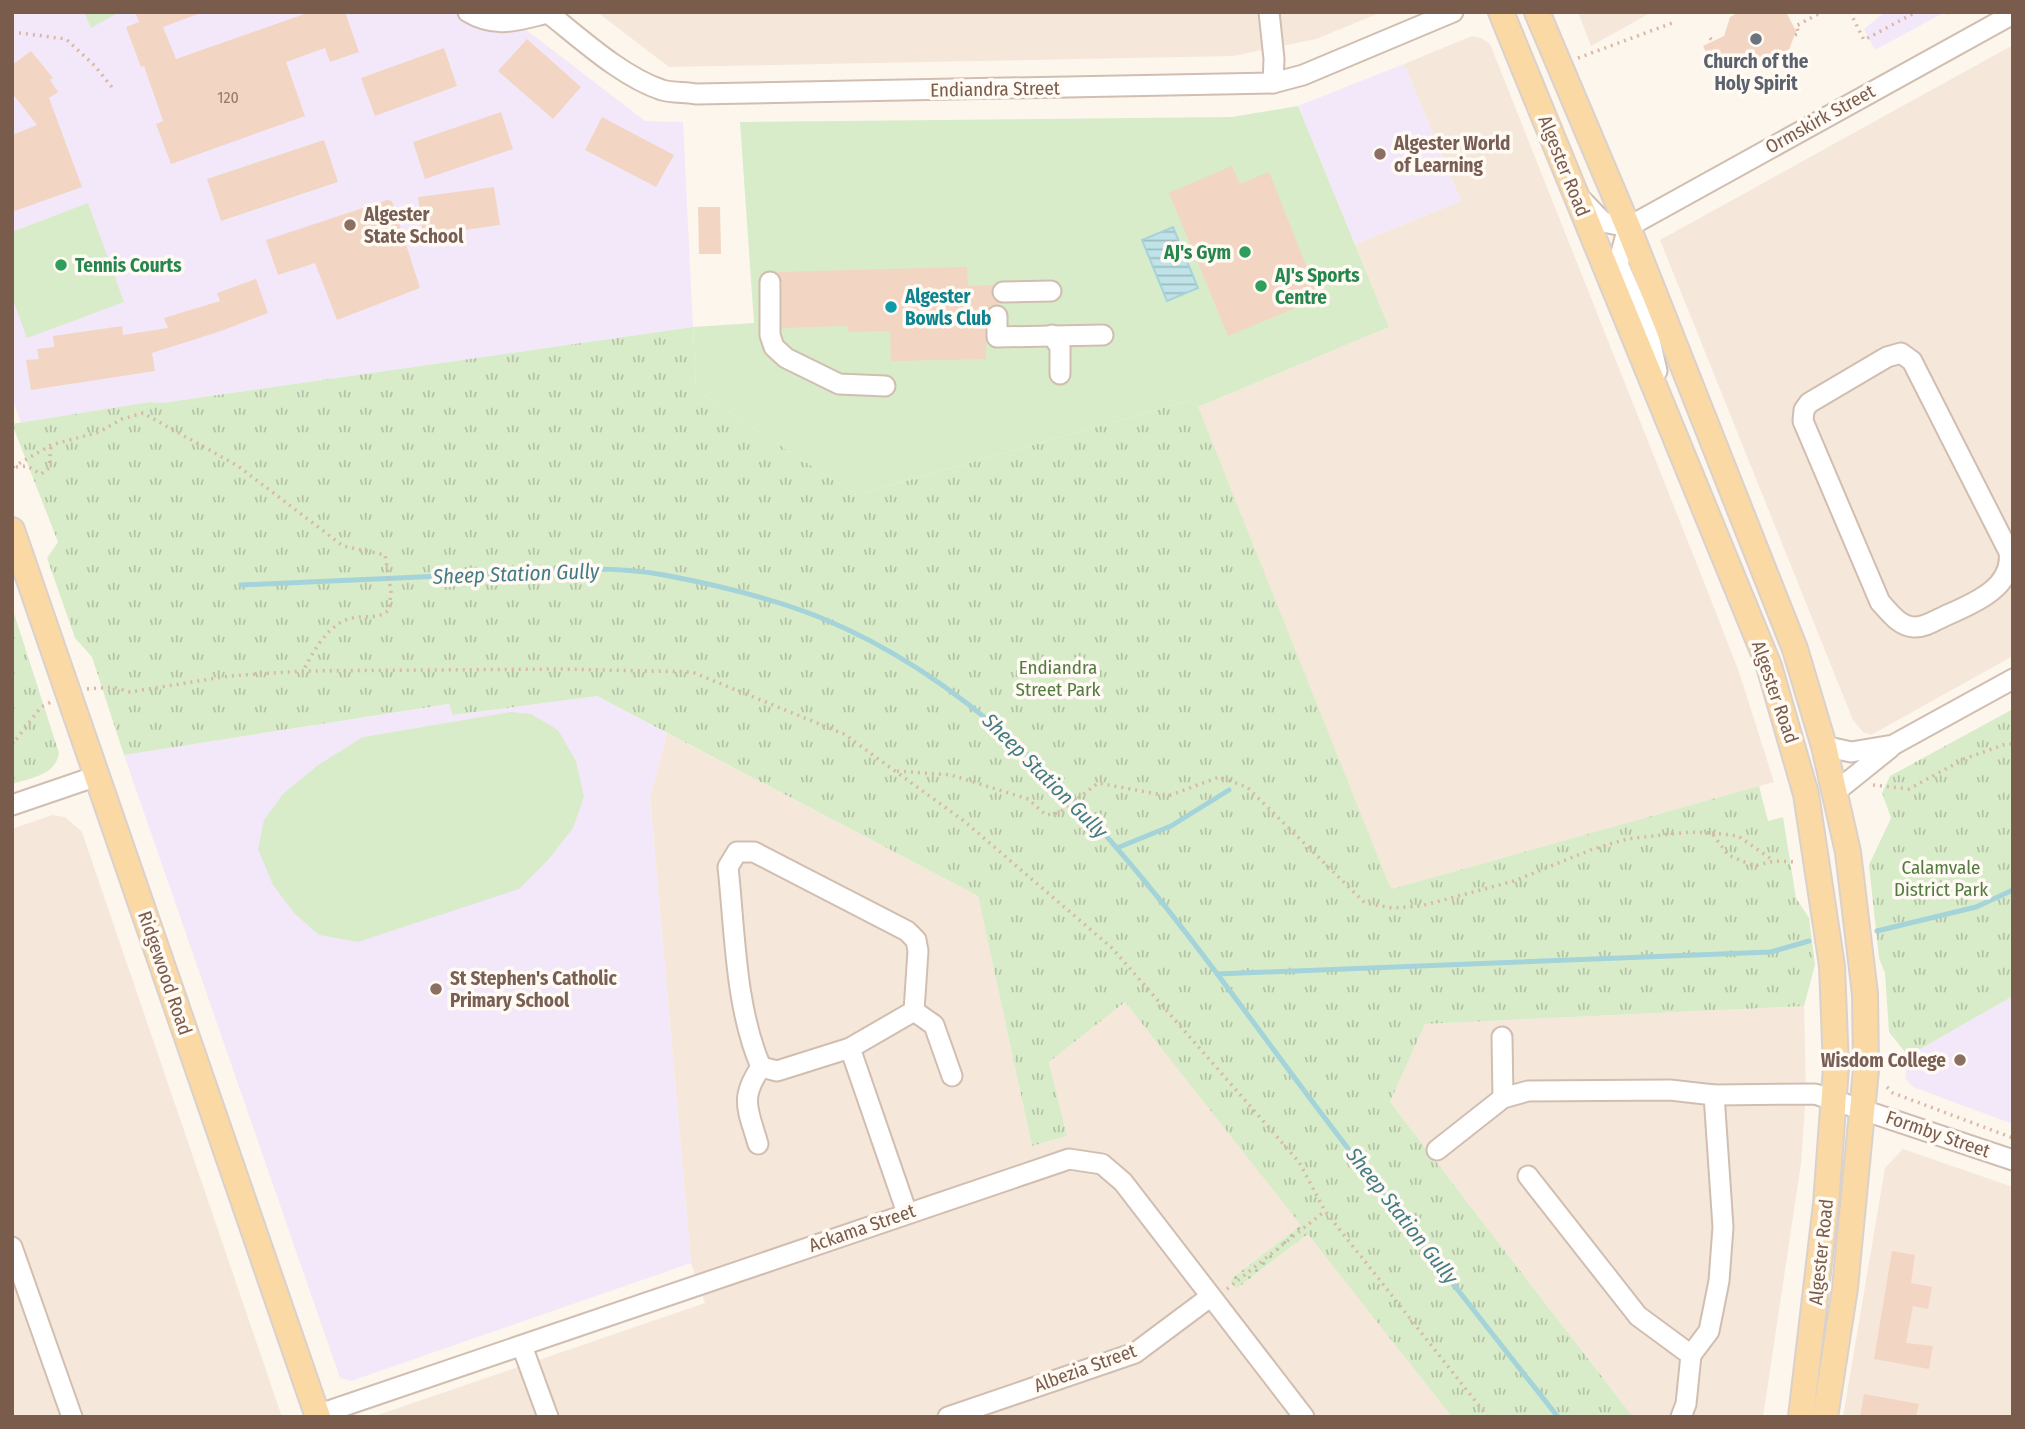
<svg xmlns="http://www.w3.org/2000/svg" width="2025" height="1429" viewBox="0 0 2025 1429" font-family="'Fira Sans Condensed',sans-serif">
	<defs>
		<pattern id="grass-dots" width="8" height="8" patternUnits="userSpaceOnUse" patternTransform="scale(1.75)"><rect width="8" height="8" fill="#d8ecc9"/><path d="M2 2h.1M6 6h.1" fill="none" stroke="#b4c2a5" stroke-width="1.8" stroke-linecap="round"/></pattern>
		<pattern id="park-tufts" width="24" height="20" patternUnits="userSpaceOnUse" patternTransform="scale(1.75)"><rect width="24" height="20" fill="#d8ecc9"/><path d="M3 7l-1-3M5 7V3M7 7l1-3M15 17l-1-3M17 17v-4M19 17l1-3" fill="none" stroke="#b4c2a5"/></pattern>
		<pattern id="water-rules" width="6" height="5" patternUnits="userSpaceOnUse" patternTransform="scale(1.75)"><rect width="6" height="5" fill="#bfe3e8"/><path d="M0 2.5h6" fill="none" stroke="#a0bbbe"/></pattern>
	</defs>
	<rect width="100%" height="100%" fill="#fdf6ec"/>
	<g fill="#f5e8da">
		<path d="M597,12H1382L1316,39L1233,56L669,67Z"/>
		<path d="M1578,12H1652L1591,46Z"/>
		<path d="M1472,36L1481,38L1490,44L1704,582L1739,672L1774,782L1391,889L1198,407L1389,327L1355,244L1461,201L1404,64Z"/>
		<path d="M2013,45V656L1871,735L1863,732L1853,720L1660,240Z"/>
		<path d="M667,733L978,896L1032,1146L1067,1136L1049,1062L1125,1002L1302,1224L1230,1280L1236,1289L1309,1233L1452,1417H372L705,1303L691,1263L650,798Z"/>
		<path d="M52,815L65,817L82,832L282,1417H12V829Z"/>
		<path d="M1804,1006L1806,1093L1801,1163L1763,1417H1633L1390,1102L1425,1024Z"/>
		<path d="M1903,1149L2013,1187V1417H1843L1885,1168Z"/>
	</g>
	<g fill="#f3e8fa">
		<path d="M12,12H503L645,121L683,122L693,327L162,403L150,402L21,423L12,398Z"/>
		<path d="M1885,12H1945L1875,50L1864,29Z"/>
		<path d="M1404,64L1461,201L1355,244L1298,106Z"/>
		<path d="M597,696L667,733L650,798L691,1263L351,1381L340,1378L124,755L450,704L454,715Z"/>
		<path d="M2013,996V1124L1913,1087L1905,1078L1908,1056Z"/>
	</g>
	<path fill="url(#grass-dots)" d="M1302,1224L1309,1233L1236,1289L1230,1280Z"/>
	<g fill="url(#park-tufts)">
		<path d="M84,12H118V13L91,28Z"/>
		<path d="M693,327L696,390L856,495L1195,399L1391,889L1759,786L1768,821L1783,817L1796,898L1809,918L1815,965L1804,1006L1425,1024L1390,1102L1633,1417H1452L1125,1002L1049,1062L1067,1136L1032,1146L978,896L597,696L453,715L449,704L124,755L92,657L75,638L47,558L58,542L12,424L150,402L162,403Z"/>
		<path d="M12,607L59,753C56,775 31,778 12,784Z"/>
		<path d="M2013,709V996L1908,1056L1889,1032L1885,973L1879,958L1869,865L1891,818L1882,793L1890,776Z"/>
	</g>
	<g fill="#d8ecc9">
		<path d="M1298,106L1389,327L1198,407L1195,399L856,495L696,390L693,327L754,323L740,122L1232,117Z"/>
		<path d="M88,203L124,302L27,338L12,297V232Z"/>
		<path d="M511,712L531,714L558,730L576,761L584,797L573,828L548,860L519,889L358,942L319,935L294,913L273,885L258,849L264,820L283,794L318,765L363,737Z"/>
	</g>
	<path fill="url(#water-rules)" stroke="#a5d3da" stroke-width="2" d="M1173,227L1198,288L1167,301L1142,240Z"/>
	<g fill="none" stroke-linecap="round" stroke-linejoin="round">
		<g stroke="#a5d3da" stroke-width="5">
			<path d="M241,585C323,581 405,578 486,574C545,571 605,564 664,575C712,584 774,599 819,617C1032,703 1170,912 1303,1089C1386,1200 1472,1308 1558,1417"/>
			<path d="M1117,848L1171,826L1229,790"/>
			<path d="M1877,931L1976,907L2013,890"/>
			<path d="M1217,974L1771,952L1809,941"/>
		</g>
	</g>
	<g fill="#f3d5c3">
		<path d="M135,12H198V14L163,27L176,59L310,12H345L359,52L330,62L325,48L286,62L305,116L171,164L156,124L163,121L144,66L141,67L126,27L139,22Z"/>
		<path d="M1739,12H1786L1796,31L1786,58L1772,53L1751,63L1734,56L1713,66L1703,46L1724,36L1730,17Z"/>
		<path d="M527,39L581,87L553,119L498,71Z"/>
		<path d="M444,48L457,86L375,116L361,78Z"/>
		<path d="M31,51L53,78L50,80L58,92L49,98L82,187L12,212V135L37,125L12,93V65Z"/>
		<path d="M501,112L513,149L425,179L413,142Z"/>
		<path d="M602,117L674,155L656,187L585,150Z"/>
		<path d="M324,140L338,182L221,221L207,179Z"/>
		<path d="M1232,166L1240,184L1269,172L1319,298L1228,336L1169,193Z"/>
		<path d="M494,187L500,225L423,236L418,197Z"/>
		<path d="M387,200L392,201L420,288L337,320L315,263L278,275L266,240Z"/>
		<path d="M698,207H720L721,254H699Z"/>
		<path d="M967,267L968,286L993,285L992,298L1003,304L992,305L986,311V359L891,361L890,331L848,332V326L782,328V282L777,272Z"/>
		<path d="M256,279L268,313L221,331L152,353L155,371L31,390L26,360L39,359L37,349L54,347L53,336L122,326L123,335L168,328L164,318L220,301L217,293Z"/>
		<path d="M1892,1251L1915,1255L1911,1283L1932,1287L1928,1309L1913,1306L1906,1343L1933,1346L1929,1369L1874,1359Z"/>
		<path d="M1864,1394L1919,1404L1916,1417H1860Z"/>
	</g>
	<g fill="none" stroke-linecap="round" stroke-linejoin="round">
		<g stroke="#d1beb0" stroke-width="23">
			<g id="minor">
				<path d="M468,12C496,29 518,20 548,13"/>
				<path d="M547,12C580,38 622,77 662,90C673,93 685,92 696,94L1273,83L1303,75L1453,12"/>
				<path d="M1269,12L1274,59L1273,83"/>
				<path d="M1580,198L1603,222L1628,227"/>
				<path d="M1628,227L2013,14"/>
				<path d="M1628,227L1618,264L1648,332L1657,371"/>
				<path d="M770,282V335L774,347L786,358L839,384L885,386"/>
				<path d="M1003,292L1051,291"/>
				<path d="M997,316V337L1103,335"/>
				<path d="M1052,335L1060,347V374"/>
				<path d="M1901,353L1912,361L2009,552C2014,588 1972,604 1945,616C1936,620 1924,628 1914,627C1899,626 1890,613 1880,602L1803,421L1804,410L1809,403L1887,357Z"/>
				<path d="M1824,746L1851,752L1893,745L2013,679"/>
				<path d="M1834,793L1890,748"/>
				<path d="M12,805L97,776"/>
				<path d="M914,1011L934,1025L952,1076"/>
				<path d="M1502,1037L1503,1098"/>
				<path d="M850,1048L777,1071L761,1067C735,1007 735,931 728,867L737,852H754L907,931L916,940L918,951L914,1011L850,1048L907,1213"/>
				<path d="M758,1144C748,1109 739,1099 761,1067"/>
				<path d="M1437,1150L1503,1098L1528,1091L1670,1090L1714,1095L1815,1094L2013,1160"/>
				<path d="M1528,1176L1638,1316L1691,1355"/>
				<path d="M12,1247L72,1417"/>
				<path d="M522,1346L548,1417"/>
				<path d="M317,1415L1069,1159L1102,1164L1123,1182L1304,1417"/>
				<path d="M948,1417L1135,1353L1210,1297"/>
				<path d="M1681,1417L1686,1404L1691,1355L1709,1331L1719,1281L1723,1227L1714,1095"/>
			</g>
		</g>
		<g stroke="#dad1cd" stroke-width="28">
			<g id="major">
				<path d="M1501,12L1769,666L1806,794L1832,966L1836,1067L1826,1204L1801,1417"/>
				<path d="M1537,12L1628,227L1795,649L1824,746L1848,852L1865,994L1866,1070L1845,1288L1825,1417"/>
				<path d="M12,530L318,1417"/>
			</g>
		</g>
		<g stroke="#d9b8a5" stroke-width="3.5" stroke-dasharray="2 5" stroke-linecap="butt">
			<path d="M1850,12L1864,40L1916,12"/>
			<path d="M1948,12L1950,15"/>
			<path d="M12,32L66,39L95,66L115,91"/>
			<path d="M1795,35L1799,33L1796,26L1822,12"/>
			<path d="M1710,38L1713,41"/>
			<path d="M1578,58L1675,22"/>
			<path d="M13,467L51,445L99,432L122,419L143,413L238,466L343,546L385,555L391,591L389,610C378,620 366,615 352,618C327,624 314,651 303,671"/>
			<path d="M16,467L27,466L41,474L49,468L51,445"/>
			<path d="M87,689L113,687L130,692L229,676L303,671L560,669L692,672L844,734L964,821L1112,948L1299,1162L1325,1211L1488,1417"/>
			<path d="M12,745L41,707L51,702"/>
			<path d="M897,771L951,775L1028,799L1046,815L1059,813L1098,783L1168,796L1219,777L1247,787L1365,903L1392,908L1421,906L1514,881L1593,849L1627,839L1690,832L1712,833L1728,855L1754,866L1774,861L1797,862"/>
			<path d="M1873,785L1909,789L1964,759L2006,744H2013"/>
			<path d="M1712,833L1738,836L1774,861"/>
			<path d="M1887,1087L1893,1093L2013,1138"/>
			<path d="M1227,1289L1325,1211"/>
		</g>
		<use href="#minor" stroke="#fff" stroke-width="19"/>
		<use href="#major" stroke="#fbd9a5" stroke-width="24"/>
	</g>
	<circle fill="#6b7280" stroke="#fffaf3" stroke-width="2.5" cx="1756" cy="39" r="7"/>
	<g fill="#8d6e63" stroke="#fffaf3" stroke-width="2.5">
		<circle cx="1380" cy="154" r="7"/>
		<circle cx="350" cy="225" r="7"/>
		<circle cx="436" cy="989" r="7"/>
		<circle cx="1960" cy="1060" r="7"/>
	</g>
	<g fill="#2e9e5b" stroke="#fffaf3" stroke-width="2.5">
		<circle cx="1245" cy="252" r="7"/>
		<circle cx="61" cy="265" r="7"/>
		<circle cx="1261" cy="286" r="7"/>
	</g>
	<circle fill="#0f9aa8" stroke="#fffaf3" stroke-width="2.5" cx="891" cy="307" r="7"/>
	<g text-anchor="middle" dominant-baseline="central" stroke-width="7" stroke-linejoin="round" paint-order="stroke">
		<g font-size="16" fill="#987a6a">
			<text x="228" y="97">120</text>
		</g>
		<g font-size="19" font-weight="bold" fill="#5b616d" stroke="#fffaf3">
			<text x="1756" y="61">Church of the<tspan x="1756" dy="22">Holy Spirit</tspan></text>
		</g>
		<g font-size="19" fill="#7a5c4d" stroke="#fffaf3">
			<text transform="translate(995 89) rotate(-1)">Endiandra Street</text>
			<text transform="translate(1820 119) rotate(-29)">Ormskirk Street</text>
			<text transform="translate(1564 166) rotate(68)">Algester Road</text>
			<text transform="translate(1775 692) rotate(71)">Algester Road</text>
			<text transform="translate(165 973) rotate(71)">Ridgewood Road</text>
			<text transform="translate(1938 1134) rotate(19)">Formby Street</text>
			<text transform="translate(862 1228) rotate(-19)">Ackama Street</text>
			<text transform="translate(1821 1252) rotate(-84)">Algester Road</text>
			<text transform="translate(1085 1368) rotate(-20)">Albezia Street</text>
		</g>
		<g font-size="19" font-weight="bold" fill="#785e54" stroke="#fffaf3" text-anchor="start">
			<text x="1394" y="143">Algester World<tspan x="1394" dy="22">of Learning</tspan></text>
			<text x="364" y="214">Algester<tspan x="364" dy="22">State School</tspan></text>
			<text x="450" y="978">St Stephen's Catholic<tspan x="450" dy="22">Primary School</tspan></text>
			<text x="1946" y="1060" text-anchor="end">Wisdom College</text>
		</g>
		<g font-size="19" font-weight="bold" fill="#27864d" stroke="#fffaf3" text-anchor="start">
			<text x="1231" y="252" text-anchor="end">AJ's Gym</text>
			<text x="75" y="265">Tennis Courts</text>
			<text x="1275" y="275">AJ's Sports<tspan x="1275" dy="22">Centre</tspan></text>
		</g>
		<g font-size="19" font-weight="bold" fill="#0d838f" stroke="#fffaf3" text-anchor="start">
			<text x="905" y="296">Algester<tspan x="905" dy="22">Bowls Club</tspan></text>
		</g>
		<g font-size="19" fill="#537a41" stroke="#fffaf3">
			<text x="1058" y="667">Endiandra<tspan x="1058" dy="22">Street Park</tspan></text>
			<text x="1941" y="867">Calamvale<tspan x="1941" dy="22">District Park</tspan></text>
		</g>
		<g font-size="21" font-style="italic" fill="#437c86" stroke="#fffaf3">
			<text transform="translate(516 574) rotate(-2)">Sheep Station Gully</text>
			<text transform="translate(1045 776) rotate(45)">Sheep Station Gully</text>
			<text transform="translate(1402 1216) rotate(52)">Sheep Station Gully</text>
		</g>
	</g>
	<rect width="2025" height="1429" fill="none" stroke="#7a5c4d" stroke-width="28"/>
</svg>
